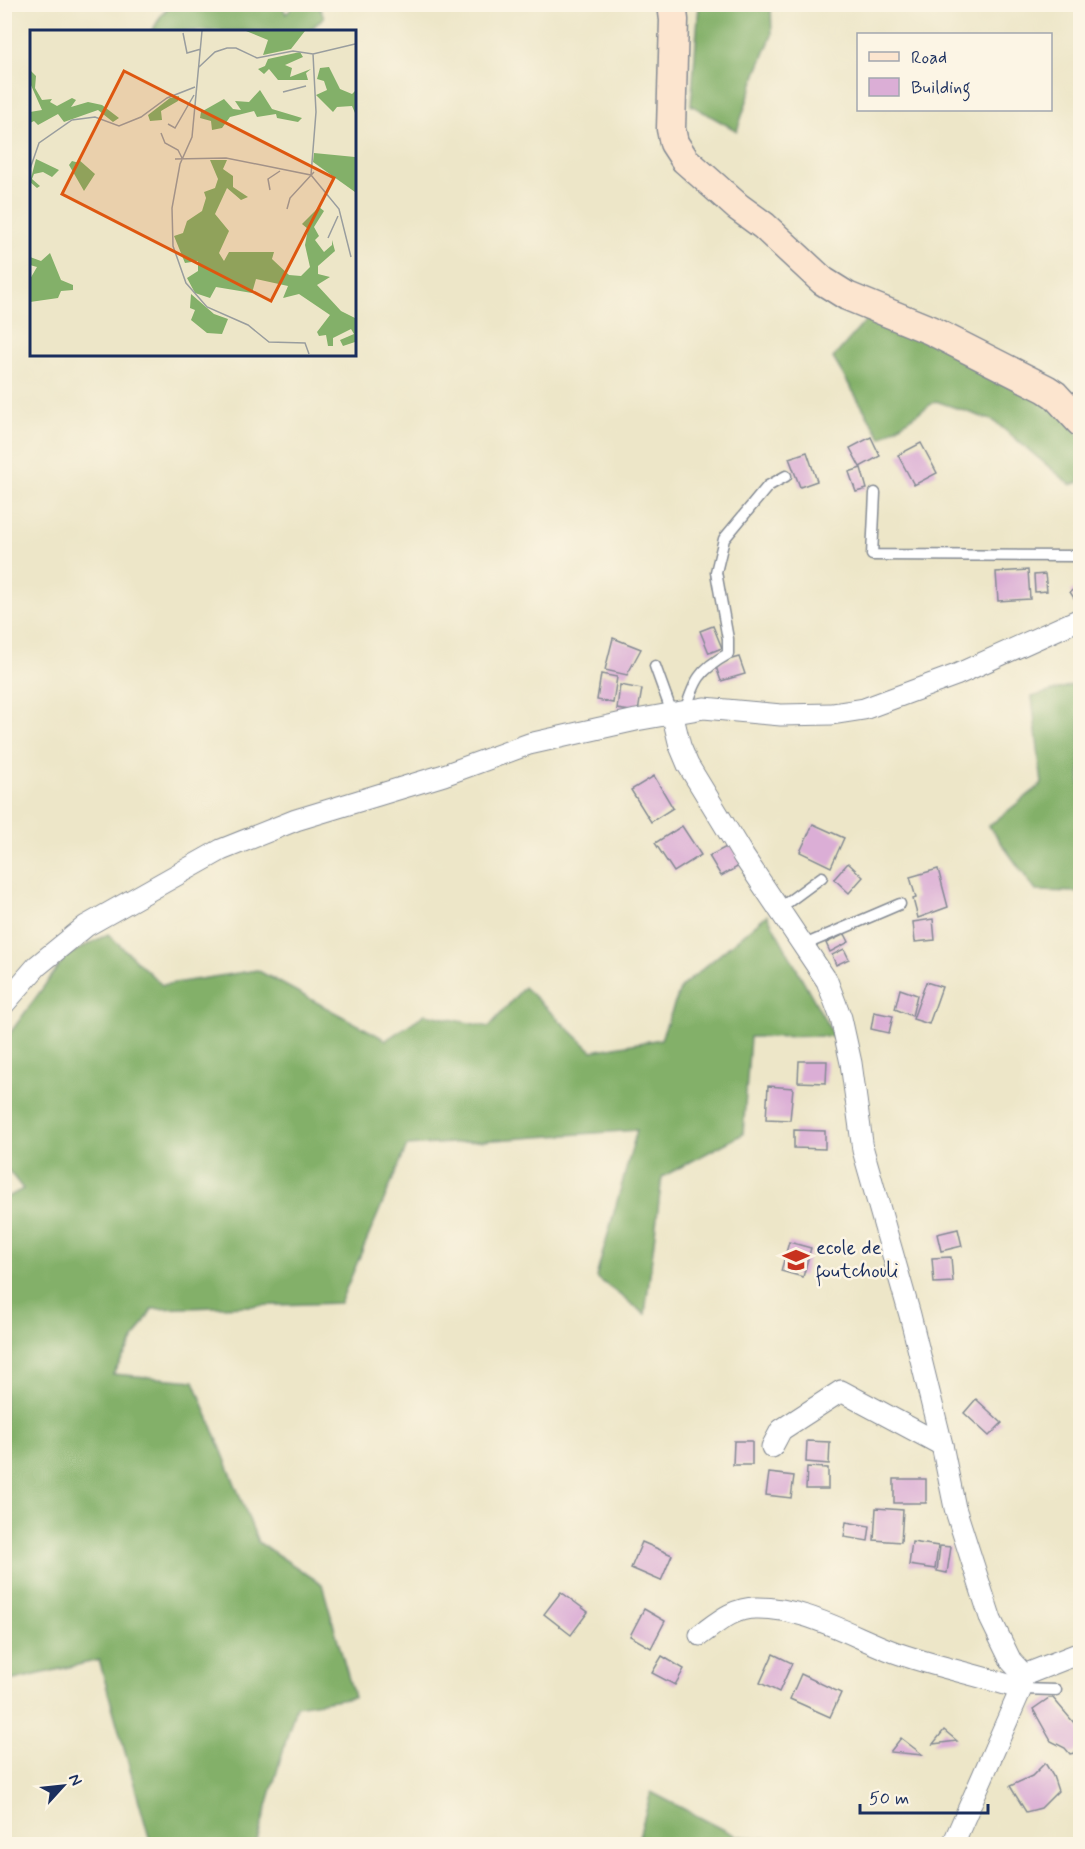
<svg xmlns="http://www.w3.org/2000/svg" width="1085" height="1849" viewBox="0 0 1085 1849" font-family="Mynerve,sans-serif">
	<rect width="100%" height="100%" fill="#fcf5e5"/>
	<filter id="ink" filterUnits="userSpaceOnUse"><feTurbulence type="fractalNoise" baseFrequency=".0167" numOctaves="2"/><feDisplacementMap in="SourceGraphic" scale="12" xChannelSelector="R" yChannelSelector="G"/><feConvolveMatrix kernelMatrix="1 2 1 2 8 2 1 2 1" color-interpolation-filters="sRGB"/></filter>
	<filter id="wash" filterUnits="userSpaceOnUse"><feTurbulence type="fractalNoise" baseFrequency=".008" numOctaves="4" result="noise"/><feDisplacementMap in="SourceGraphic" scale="24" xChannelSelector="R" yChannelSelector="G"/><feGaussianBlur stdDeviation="1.35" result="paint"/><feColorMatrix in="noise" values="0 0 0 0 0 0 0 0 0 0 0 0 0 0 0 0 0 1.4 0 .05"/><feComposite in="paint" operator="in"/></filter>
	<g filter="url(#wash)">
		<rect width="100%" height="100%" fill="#ede6c8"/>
		<g fill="#83b069" stroke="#4f7064" stroke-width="1.5">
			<path d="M171,5H282L286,14L295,5H318L324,17L309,31H152L162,14Z"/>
			<path d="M699,5H771L772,35L756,74L737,131L691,105Z"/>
			<path d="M867,319L921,334L1060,412L1080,436V482L1071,485L994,421L936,401L881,438L833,358Z"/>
			<path d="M1072,685L1080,690V892L1036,891L989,826L1042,784L1032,697Z"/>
			<path d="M767,915L834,1036L750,1037L743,1134L662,1177L645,1314L596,1277L637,1130L407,1146L340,1303L152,1309L113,1374L194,1381L258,1542L322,1584L354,1697L296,1706L256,1844H151L99,1660L5,1682L4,1199L23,1189L5,1166V1040L66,956L108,934L162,985L257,970L386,1040L425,1014L489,1027L524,987L592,1051L661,1039L681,987Z"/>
			<path d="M651,1792L736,1836L831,1844H637Z"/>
		</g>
		<g id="blocks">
			<g fill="#dbaed6">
				<path d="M871,437L880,456L860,467L850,448Z"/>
				<path d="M921,443L937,473L914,485L898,455Z"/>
				<path d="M807,452L817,481L800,487L789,458Z"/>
				<path d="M861,468L867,489L856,492L849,472Z"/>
				<path d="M1028,570L1030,599L998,601L996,572Z"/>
				<path d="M1045,574L1047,591L1035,592L1034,575Z"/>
				<path d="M1080,585V602L1078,604L1070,592Z"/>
				<path d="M713,626L722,648L709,653L700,631Z"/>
				<path d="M613,638L641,649L627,675L605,670Z"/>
				<path d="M739,657L745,674L721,681L715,664Z"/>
				<path d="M601,674L617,677L613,703L597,700Z"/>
				<path d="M620,685L642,689L638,712L617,709Z"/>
				<path d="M654,776L673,808L651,822L631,790Z"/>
				<path d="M813,824L844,838L831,867L800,852Z"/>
				<path d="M682,826L701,855L674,872L655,843Z"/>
				<path d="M732,844L743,864L721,876L709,856Z"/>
				<path d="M848,863L863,877L849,893L834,879Z"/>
				<path d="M938,869L948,907L918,918L913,899L916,898L910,877Z"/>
				<path d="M933,919L935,940L915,942L913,922Z"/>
				<path d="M845,934L849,942L830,952L826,943Z"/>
				<path d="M844,949L849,959L836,965L832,955Z"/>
				<path d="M926,982L942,987L929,1024L913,1019Z"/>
				<path d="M900,989L917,995L912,1016L895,1009Z"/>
				<path d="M874,1012L893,1016L889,1033L871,1029Z"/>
				<path d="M799,1061H827L826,1083L798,1082Z"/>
				<path d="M768,1086L793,1088L790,1120L766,1119Z"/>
				<path d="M794,1130L825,1131V1149L794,1148Z"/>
				<path d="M958,1229L962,1246L941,1251L937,1234Z"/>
				<path d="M789,1242L811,1248L803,1277L781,1271Z"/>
				<path d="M951,1257L953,1282L934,1283L932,1258Z"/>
				<path d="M976,1399L1002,1423L989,1436L964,1413Z"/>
				<path d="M734,1441H752V1465H733Z"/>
				<path d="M807,1441L830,1442L829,1464L806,1462Z"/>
				<path d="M807,1467L828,1468V1489H806Z"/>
				<path d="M769,1473L794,1476L791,1498L766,1495Z"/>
				<rect x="894" y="1479" width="32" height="24"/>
				<path d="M876,1508L903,1510L901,1542L874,1540Z"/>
				<path d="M846,1522L870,1526L868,1541L844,1537Z"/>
				<path d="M642,1542L672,1555L661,1581L631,1568Z"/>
				<path d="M912,1542L938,1546L935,1569L909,1565Z"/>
				<path d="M940,1546L951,1547L947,1573L937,1571Z"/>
				<path d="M561,1592L588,1612L571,1635L544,1614Z"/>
				<path d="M644,1609L665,1621L651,1648L630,1636Z"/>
				<path d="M773,1654L792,1663L779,1692L760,1683Z"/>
				<path d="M662,1656L684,1669L675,1685L652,1673Z"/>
				<path d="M801,1674L841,1693L830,1717L790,1699Z"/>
				<path d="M1049,1698H1053L1080,1730V1746L1074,1753L1070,1754L1065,1748L1051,1741L1033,1709Z"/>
				<path d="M944,1730L957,1741L933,1744Z"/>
				<path d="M901,1738L923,1755L890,1752Z"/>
				<path d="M1045,1763L1053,1776L1058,1791L1041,1808L1026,1812L1010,1786L1032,1776Z"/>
				<path d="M1000,1840L1030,1843V1844H998Z"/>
			</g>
		</g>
	</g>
	<g filter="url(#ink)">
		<use href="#blocks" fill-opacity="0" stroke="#848a93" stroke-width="1.5"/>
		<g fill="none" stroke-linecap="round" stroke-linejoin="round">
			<g stroke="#848a93" stroke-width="13">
				<g id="lane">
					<path d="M875,493L872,555L1080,556"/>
					<path d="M655,666L672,713"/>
					<path d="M685,711C695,680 699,670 728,654V639L716,572L724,539L768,486L786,476"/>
					<path d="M780,908L822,877"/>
					<path d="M804,945L900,904"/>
					<path d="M1021,1689L1056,1690"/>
				</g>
			</g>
			<g stroke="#848a93" stroke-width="23">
				<g id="street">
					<path d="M672,713L680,746L688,765L744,857L827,981L841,1018L851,1063L863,1150L910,1315L942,1445L955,1508L991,1620L1011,1661L1024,1675L1080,1653"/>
					<path d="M4,1004L37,966L86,926L221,850L296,820L444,775L529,744L636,720L704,708L781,715L832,714L864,709L956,675L1080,619"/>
					<path d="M772,1447L781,1430L841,1391L942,1445"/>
					<path d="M700,1635C718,1622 733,1608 756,1608C805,1607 849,1635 894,1652C936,1667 979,1675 1021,1689"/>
					<path d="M953,1844L1021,1689L1023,1675"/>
				</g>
			</g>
			<g stroke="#848a93" stroke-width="31">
				<path id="secondary" d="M672,4L674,20L671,129L674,143L685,160L738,207L764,226L823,281L847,296L930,330L1046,389L1055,395L1080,422"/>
			</g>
			<use href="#lane" stroke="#fff" stroke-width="10"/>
			<use href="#street" stroke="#fff" stroke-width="21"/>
			<use href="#secondary" stroke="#fce5cf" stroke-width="28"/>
		</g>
	</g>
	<defs>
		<g id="school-bare" transform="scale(2.07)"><path d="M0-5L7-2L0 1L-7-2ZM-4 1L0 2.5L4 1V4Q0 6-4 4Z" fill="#c8321e" stroke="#fcf5e5" stroke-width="2.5" paint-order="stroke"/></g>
	</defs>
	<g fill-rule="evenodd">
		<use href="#school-bare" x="796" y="1260"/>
	</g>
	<g text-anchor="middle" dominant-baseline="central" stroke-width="5" stroke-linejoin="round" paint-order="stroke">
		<g font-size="20" fill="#1b2f5e" stroke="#fcf5e5" text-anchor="start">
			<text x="816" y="1248">ecole de<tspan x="816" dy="23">foutchouli</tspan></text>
		</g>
	</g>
	<g transform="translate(30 30)">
		<rect width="326" height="326" fill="#ede6c8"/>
		<path d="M216,1H275L261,19L233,25L238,10ZM270,22L273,27L255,35L262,38L260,47L281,39L276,43L278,50H248L239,39L234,44L228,39L235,36L238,29ZM299,37L310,59L322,64L325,61V83L322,76L307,77L303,82L286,65L297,60L294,51L287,49L290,38ZM0,40L6,46L5,58L12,70L22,69L20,72L27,76L42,68L46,70L41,77L58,72L72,75L89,88L83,92L68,80L34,92L28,84L8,95L4,91L0,93V82L12,80L0,53ZM230,60L242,79L272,88L268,92L247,88L246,84L227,87L224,81L200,87L192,98L182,100L181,91L170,88L171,82L194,69L203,79L211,80L205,71L219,72ZM149,66L148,71L131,81L132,90L120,91L118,85L140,68ZM284,123L325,127V162L283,132ZM6,129L29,140L22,147L13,142L4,144L2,149L10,156L7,158L0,152ZM48,129L65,144L54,161L39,135L42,131L49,133ZM180,130H197L193,139L203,146V157L218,167L211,170L197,158L185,184L199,201L189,223L194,231L199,222H244L242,229L259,245L271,246L280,237L275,215L278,199L272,194L289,177L294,181L284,197L289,206L285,210L294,222L302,215V210L305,221L288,236V244L300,247L287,255L311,281L325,288V312L313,316L310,310L324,304L321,299L303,308V316H298L296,305L289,306L287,302L300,285L269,264L253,268L258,256L226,249L222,263L186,257L180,268L165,263L157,248L168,241V231L155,233L144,206L153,203L157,191L172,181L176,168L174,162L185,158L188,149ZM20,223L31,250L43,255V260L31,261L28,268L0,272V249L7,237L0,235V227L11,231ZM161,264L184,284L198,289L192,304L177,303L161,290L165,280L160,278Z" fill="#83b069"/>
		<path fill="none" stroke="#999d9e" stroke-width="1.5" d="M172,1L162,107L150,134L142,178L143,216L156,253L177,277L218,295L239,312L275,313L279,324M153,3L157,23L171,19M169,37L185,22L197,18H206L227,28L263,21L283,24L325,14M253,62L276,56M138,94L145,98L164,65M131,103L135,113L148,120L152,128M145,129L196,128L281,145L286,82L283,24M0,139L9,113L42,90L65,87L89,96L111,87L137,68L165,57M281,145L309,179L321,227M240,160L238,149L250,141M257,179L260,168L284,142M298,208L308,186"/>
		<path fill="#de5710" fill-opacity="0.15" stroke="#de5710" stroke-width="3" d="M94,41L304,148L241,271L32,164Z"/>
		<rect width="326" height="326" fill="none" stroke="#1b2f5e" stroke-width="3"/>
	</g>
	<rect width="1085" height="1849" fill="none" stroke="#fcf5e5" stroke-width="24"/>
	<rect x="857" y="33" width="195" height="78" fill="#fcf5e5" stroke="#a2a6af" stroke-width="1.5"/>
	<rect x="869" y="52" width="30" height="9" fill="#fce5cf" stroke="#a2a6af" stroke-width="1.5"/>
	<text x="911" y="63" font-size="18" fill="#1b2f5e">Road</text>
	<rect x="869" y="78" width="30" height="18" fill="#dbaed6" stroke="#a2a6af" stroke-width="1.5"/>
	<text x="911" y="93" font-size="18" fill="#1b2f5e">Building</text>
	<g transform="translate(63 1786) rotate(63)" stroke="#fcf5e5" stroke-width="4.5" paint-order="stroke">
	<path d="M0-4.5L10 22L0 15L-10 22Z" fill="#1b2f5e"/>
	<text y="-9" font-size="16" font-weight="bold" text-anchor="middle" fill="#1b2f5e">N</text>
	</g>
	<path d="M860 1804v9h128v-9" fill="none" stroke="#1b2f5e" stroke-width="3"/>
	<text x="869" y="1804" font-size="18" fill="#1b2f5e" stroke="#fcf5e5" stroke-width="4.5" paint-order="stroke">50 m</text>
</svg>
